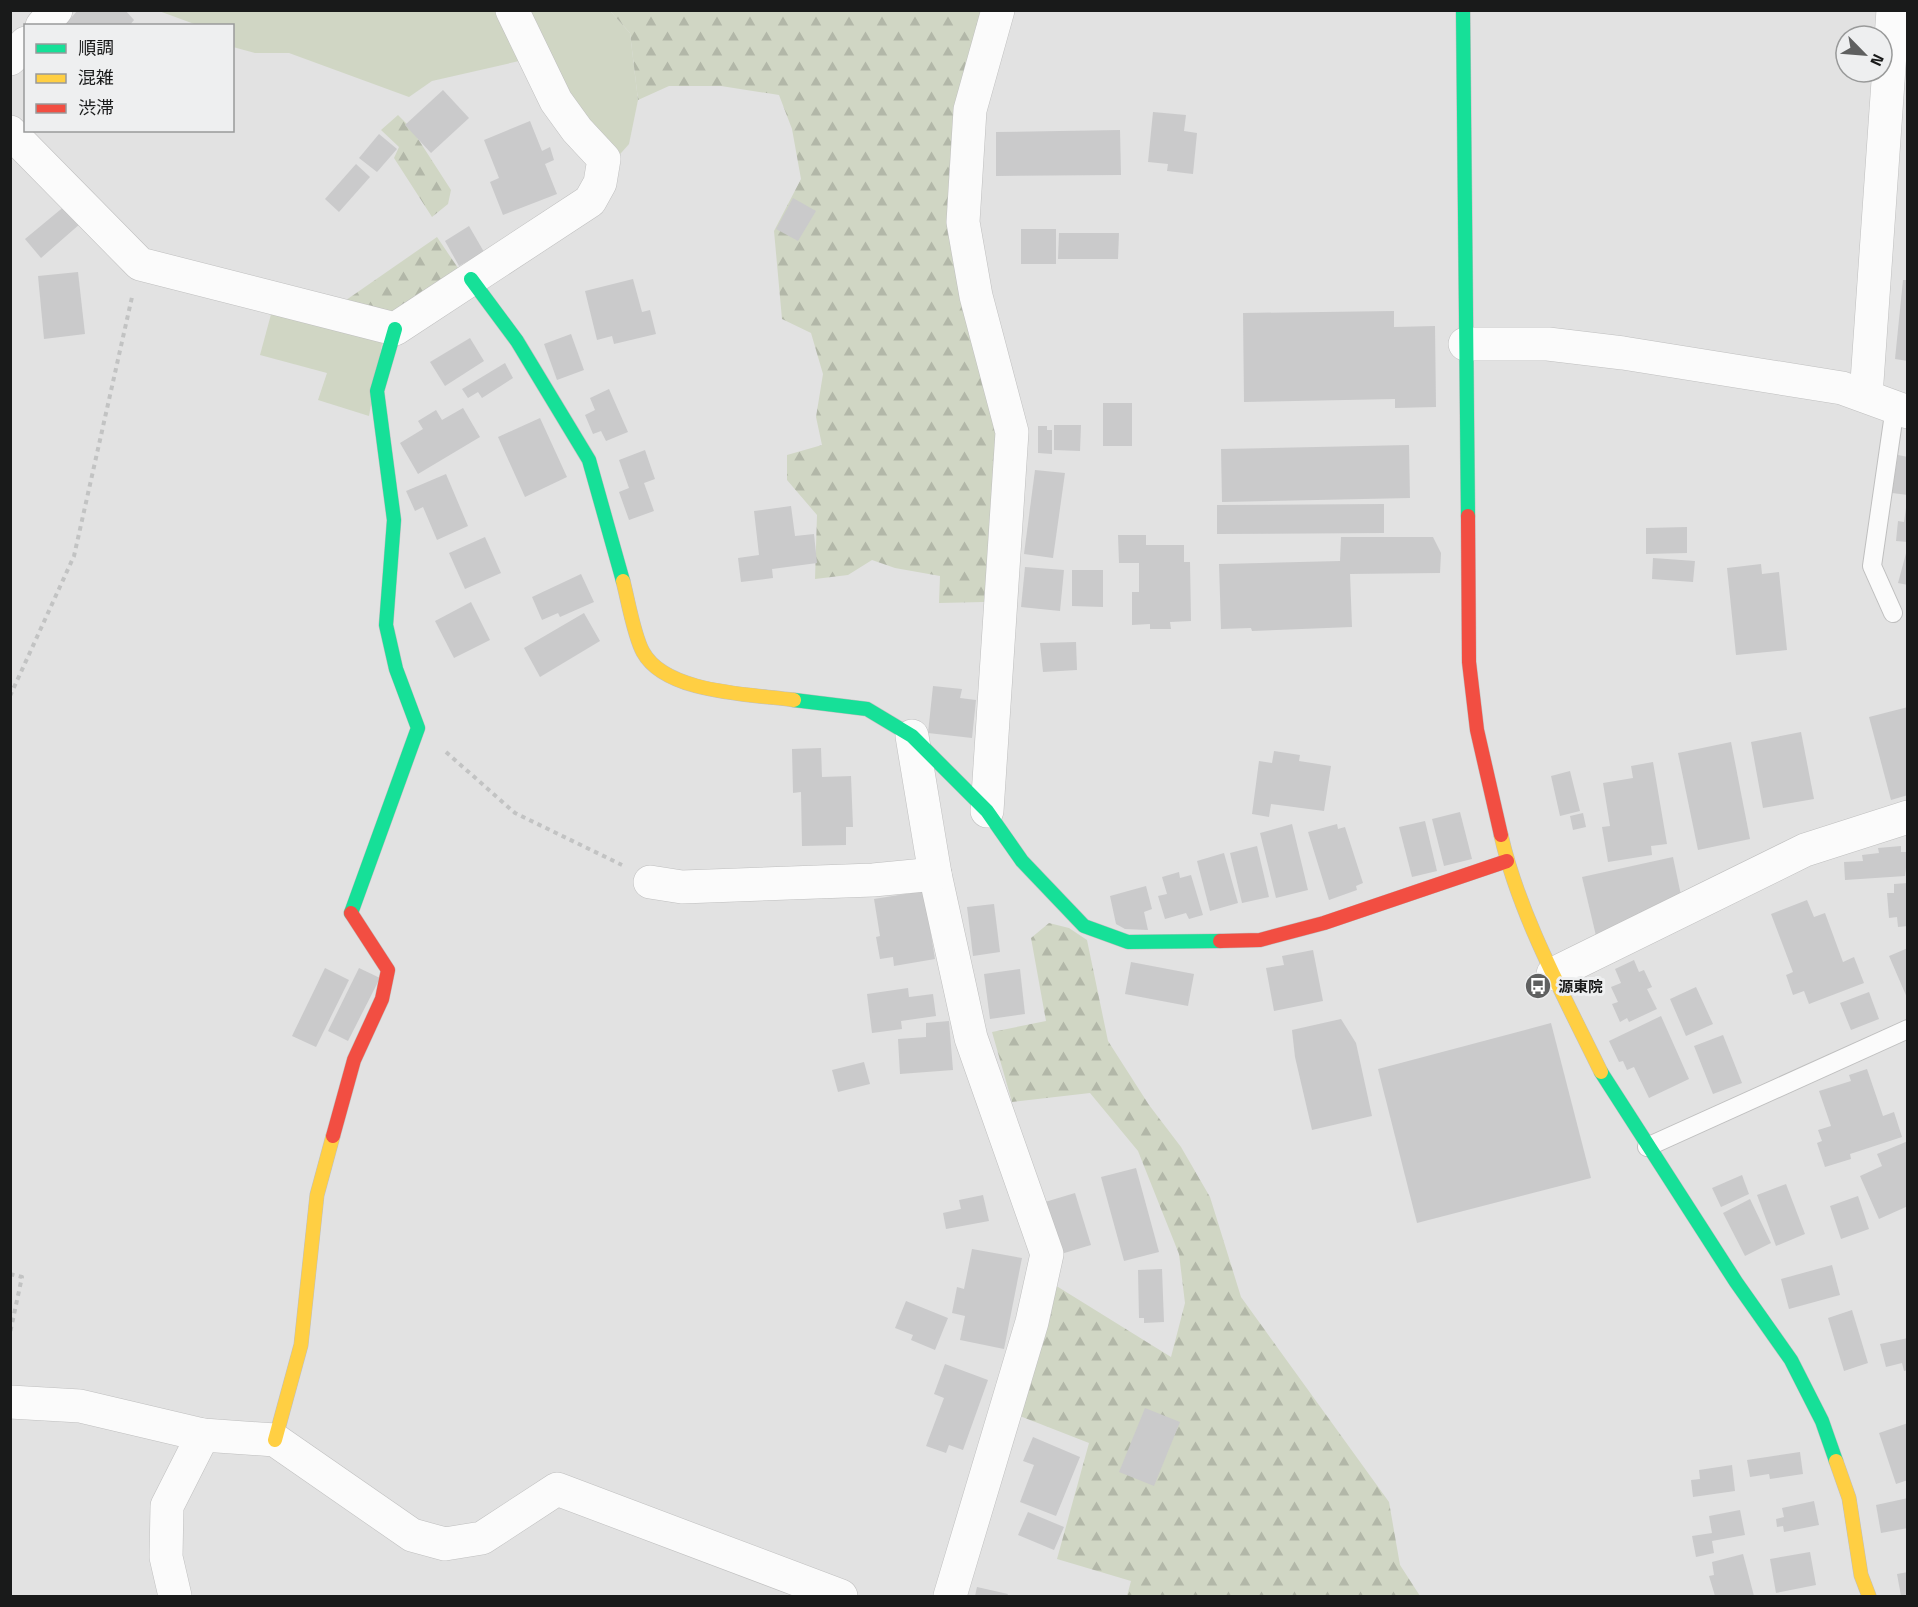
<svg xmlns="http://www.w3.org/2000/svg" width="1918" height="1607" viewBox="0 0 1918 1607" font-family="'Titillium Web','Noto Sans JP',sans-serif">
	<defs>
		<pattern id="forest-firs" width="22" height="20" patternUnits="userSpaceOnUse" patternTransform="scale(1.5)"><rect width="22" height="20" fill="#d0d6c4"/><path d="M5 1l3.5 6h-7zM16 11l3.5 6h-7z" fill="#b2b7a8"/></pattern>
	</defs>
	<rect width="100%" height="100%" fill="#e2e2e2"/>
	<g fill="#d0d6c4">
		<path d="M159,11H507L528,59L432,81L409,97L289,53H255L233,47L232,26L197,25Z"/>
		<path d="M522,11H610L630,33L638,100L629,144L614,161L588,129Z"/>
		<path d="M273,307L384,333L369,416L318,400L327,373L260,355Z"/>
	</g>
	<g fill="url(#forest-firs)">
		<path d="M610,11H990L961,109L1002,432L984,602L939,603L940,576L895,568L872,560L848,575L815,579L817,515L787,480V455L822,445L816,417L823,374L811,333L782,319L774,231L801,179L792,129L779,95L721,86H669L638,100L630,33Z"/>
		<path d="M398,115L411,128L451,190L448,204L432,217L394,158L399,147L381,130Z"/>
		<path d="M437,237L458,268L391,313L339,305Z"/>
		<path d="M1049,923L1069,928L1087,940L1108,1041L1149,1105L1181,1147L1210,1197L1241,1297L1389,1502L1400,1565L1420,1596H1127L1131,1581L1057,1559L1089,1443L1012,1413L1050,1282L1171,1357L1185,1303L1179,1254L1138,1151L1090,1093L1012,1102L992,1032L1046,1021L1031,938Z"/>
	</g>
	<g fill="#cacacb">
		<path d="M78,10H125L134,20L129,26H64Z"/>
		<path d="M443,90L469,118L431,153L405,125Z"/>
		<path d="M1153,112L1186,115L1184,131L1197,133L1193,174L1167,171L1168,164L1148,162Z"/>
		<path d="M530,121L542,151L550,147L554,160L545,164L557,194L503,215L490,182L499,178L484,140Z"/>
		<path d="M1120,130L1121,175L996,176V132Z"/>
		<path d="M379,134L397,149L377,172L359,158Z"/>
		<path d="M356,164L370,177L339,212L325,199Z"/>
		<path d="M793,198L816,211L798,241L776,229Z"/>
		<path d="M66,205L81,223L41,258L25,239Z"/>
		<path d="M469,226L484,252L459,266L445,241Z"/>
		<rect x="1021" y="229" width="35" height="35"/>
		<path d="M1059,233H1119L1118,259H1058Z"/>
		<path d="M78,272L85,334L44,339L38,276Z"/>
		<path d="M633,279L642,312L650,310L656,334L614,344L612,336L597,340L585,291Z"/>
		<path d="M1903,280H1908V361L1895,359Z"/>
		<path d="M1394,311V327L1435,326L1436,407L1395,408V399L1244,402L1243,313Z"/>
		<path d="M571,334L584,370L557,380L544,344Z"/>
		<path d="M470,338L484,361L445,386L430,362Z"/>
		<path d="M505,363L513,378L482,398L478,392L468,398L462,389Z"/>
		<path d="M609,389L628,432L606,441L601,431L593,434L585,415L595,410L590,398Z"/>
		<rect x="1103" y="403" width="29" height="43"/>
		<path d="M463,408L480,437L418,474L400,443L423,429L418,421L436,410L442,420Z"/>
		<path d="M540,418L567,477L525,497L498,437Z"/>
		<path d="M1054,425H1081L1080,451L1054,450Z"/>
		<path d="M1038,426H1047V430H1052V454L1038,453Z"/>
		<path d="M1409,445L1410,498L1222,502L1221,449Z"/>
		<path d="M645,450L655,479L644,483L654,511L629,520L619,492L629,488L619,460Z"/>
		<path d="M1898,455L1908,457V495L1892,493Z"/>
		<path d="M1035,470L1065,473L1053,558L1024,554Z"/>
		<path d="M446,474L468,526L437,540L423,507L415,511L406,491Z"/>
		<path d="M1384,504V533L1217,534V505Z"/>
		<path d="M791,506L795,536L814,534L817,563L772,569L773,578L741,582L738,558L759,555L754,511Z"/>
		<path d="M1906,508L1908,542L1896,541L1898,521L1904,522Z"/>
		<path d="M1687,527V553L1646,554V528Z"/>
		<path d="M1118,535H1146V545H1184V562H1190L1191,621L1170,622L1171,629H1150V624L1132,625V592H1139V563H1119Z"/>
		<path d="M485,537L501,573L465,589L449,553Z"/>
		<path d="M1341,537H1433L1441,553L1440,573L1350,574L1352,627L1252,631L1251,628L1221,629L1219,564L1340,561Z"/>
		<path d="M1908,546V585L1898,583Z"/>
		<path d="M1653,558L1695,561L1693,582L1652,579Z"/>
		<path d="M1761,564L1762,574L1779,572L1787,650L1736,655L1727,568Z"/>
		<path d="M1025,567L1064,570L1060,611L1021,607Z"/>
		<path d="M1072,570H1103V607L1072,606Z"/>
		<path d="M581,574L594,602L560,617L558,613L542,620L532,597Z"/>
		<path d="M471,602L490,640L454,658L435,621Z"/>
		<path d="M584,613L600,641L540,677L524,648Z"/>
		<path d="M1076,642L1077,670L1043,672L1040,643Z"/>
		<path d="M933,686L962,689L960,698L976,700L972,738L928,733Z"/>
		<path d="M1908,707V795L1891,800L1869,717Z"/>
		<path d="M1801,732L1814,799L1763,808L1751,742Z"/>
		<path d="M1731,742L1750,839L1698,850L1678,753Z"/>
		<path d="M821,748L822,777L851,776L853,827H846V845L802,846L801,792L793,793L792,749Z"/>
		<path d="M1274,751L1300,755L1299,761L1331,766L1324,811L1271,804L1269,817L1252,814L1259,761L1272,763Z"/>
		<path d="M1653,762L1667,844L1651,846L1652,855L1608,862L1602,827L1610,826L1603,783L1633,778L1631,766Z"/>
		<path d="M1570,771L1580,811L1560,816L1551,776Z"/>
		<path d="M1460,812L1472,859L1444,866L1432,819Z"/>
		<path d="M1583,813L1586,827L1573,830L1570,816Z"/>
		<path d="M1425,821L1437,871L1412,877L1399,827Z"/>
		<path d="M1292,824L1308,890L1276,898L1260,833Z"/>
		<path d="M1337,824L1338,829L1345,827L1363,883L1356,886L1357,890L1329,900L1308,832Z"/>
		<path d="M1257,846L1269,897L1242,903L1230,853Z"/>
		<path d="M1901,846V852H1908L1905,876L1845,880L1844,862L1863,861L1862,855L1879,853L1878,848Z"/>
		<path d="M1224,853L1238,903L1210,911L1197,861Z"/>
		<path d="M1673,857L1682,900L1597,940L1582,877Z"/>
		<path d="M1179,872L1180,878L1191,875L1203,915L1189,919L1186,913L1165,919L1158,896L1167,894L1162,877Z"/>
		<path d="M1908,883V926L1898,927L1897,917L1889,918L1887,893H1894V884Z"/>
		<path d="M1146,886L1152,909L1144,912L1148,930L1125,929L1116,924L1110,896Z"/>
		<path d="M924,891L935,959L894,966L893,957L880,959L876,937L880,936L874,899Z"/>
		<path d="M1807,900L1814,917L1825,913L1843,962L1854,957L1864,983L1809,1004L1804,991L1793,995L1786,975L1793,972L1771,914Z"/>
		<path d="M994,904L1000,952L973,956L967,907Z"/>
		<path d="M1908,948V1000L1889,956Z"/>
		<path d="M1313,950L1323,1001L1274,1011L1266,968L1284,965L1282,956Z"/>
		<path d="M1634,960L1639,972L1644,970L1652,987L1647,989L1657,1009L1629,1022L1627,1018L1620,1022L1612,1004L1618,1002L1611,987L1621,983L1615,969Z"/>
		<path d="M1131,962L1194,974L1188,1006L1125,994Z"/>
		<path d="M325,968L349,980L316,1047L292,1036Z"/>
		<path d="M359,968L380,978L348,1041L328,1031Z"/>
		<path d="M1020,969L1025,1014L990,1019L984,974Z"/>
		<path d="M1696,987L1713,1024L1686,1036L1670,999Z"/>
		<path d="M908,988L909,997L933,994L936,1016L901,1021L902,1029L872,1033L867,994Z"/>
		<path d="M1869,992L1879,1019L1851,1030L1840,1003Z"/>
		<path d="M1661,1016L1689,1079L1649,1098L1634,1067L1627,1070L1623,1061L1619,1062L1609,1041Z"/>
		<path d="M1341,1019L1356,1043L1372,1116L1312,1130L1295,1057L1292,1030Z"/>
		<path d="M949,1021L953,1070L900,1074L898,1039L926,1037V1023Z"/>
		<path d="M1551,1023L1591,1178L1417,1223L1378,1069Z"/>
		<path d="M1723,1035L1742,1083L1713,1094L1694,1046Z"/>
		<path d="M864,1062L870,1084L838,1092L832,1070Z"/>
		<path d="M1867,1069L1883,1116L1894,1112L1902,1137L1850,1154L1851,1159L1825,1167L1817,1143L1822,1141L1818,1130L1831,1126L1819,1091L1851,1081L1849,1075Z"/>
		<path d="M1908,1141V1206L1879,1219L1860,1176L1882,1166L1877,1154Z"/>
		<path d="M1136,1168L1159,1252L1124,1261L1101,1177Z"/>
		<path d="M1742,1175L1749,1194L1721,1207L1712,1188Z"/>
		<path d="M1786,1184L1805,1234L1776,1246L1757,1195Z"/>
		<path d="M1075,1193L1091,1245L1061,1254L1045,1202Z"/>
		<path d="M983,1195L989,1221L946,1229L943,1213L961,1209L959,1200Z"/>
		<path d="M1858,1196L1869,1229L1841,1239L1830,1206Z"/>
		<path d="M1750,1199L1771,1243L1745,1256L1723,1213Z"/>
		<path d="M972,1249L1022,1258L1004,1349L960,1340L965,1316L952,1313L957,1287L964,1289Z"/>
		<path d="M1832,1265L1840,1295L1789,1309L1781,1279Z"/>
		<path d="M1162,1269L1164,1322L1144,1323V1318H1139L1138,1270Z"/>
		<path d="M906,1301L948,1318L935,1350L911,1340L913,1335L895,1328Z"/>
		<path d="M1852,1310L1868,1363L1844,1371L1828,1318Z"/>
		<path d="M1908,1338V1370L1904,1371L1902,1363L1886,1367L1880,1344Z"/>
		<path d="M945,1364L988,1380L963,1450L949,1445L946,1453L926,1446L944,1398L934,1394Z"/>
		<path d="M1145,1408L1180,1422L1154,1486L1119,1472Z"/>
		<path d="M1908,1423V1480L1896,1484L1879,1433Z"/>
		<path d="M1033,1437L1080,1457L1056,1516L1020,1502L1034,1465L1023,1461Z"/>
		<path d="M1800,1452L1803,1474L1770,1479L1769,1474L1750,1477L1747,1460Z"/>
		<path d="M1732,1465L1735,1491L1693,1497L1691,1480L1700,1479L1699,1470Z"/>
		<path d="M1908,1498V1528L1881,1533L1876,1505Z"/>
		<path d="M1814,1501L1819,1525L1784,1532L1783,1526L1777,1527L1776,1519L1784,1517L1782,1508Z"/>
		<path d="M1740,1510L1745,1535L1712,1541L1714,1553L1696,1557L1692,1536L1712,1533L1709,1516Z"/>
		<path d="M1028,1512L1064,1527L1054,1550L1018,1535Z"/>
		<path d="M1810,1552L1816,1585L1776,1593L1770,1559Z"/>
		<path d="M1743,1554L1754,1596H1715L1709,1576L1714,1575L1712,1562Z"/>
		<path d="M1908,1572V1596H1901L1897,1574Z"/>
		<path d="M977,1587L1008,1594L1007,1596H975Z"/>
	</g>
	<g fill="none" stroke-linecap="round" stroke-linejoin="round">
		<g stroke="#bfbfbf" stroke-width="20">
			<g id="lane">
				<path d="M1893,613L1872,566L1895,407"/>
				<path d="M1647,1147L1908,1029"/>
			</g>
		</g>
		<g stroke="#bfbfbf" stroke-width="34">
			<g id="street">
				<path d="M42,26L56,10"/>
				<path d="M10,59L26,43"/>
				<path d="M10,132L140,264L395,329L590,201L600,183L604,159L577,130L556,101L512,10"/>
				<path d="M1465,344H1548L1623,353L1842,388L1908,412"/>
				<path d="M1866,396L1893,10"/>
				<path d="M912,736L935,874L971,1038L1047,1254L1032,1322L950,1596"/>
				<path d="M987,811L1012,432L976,296L963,222L970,110L998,10"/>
				<path d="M650,882L682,887L873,880L935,874"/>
				<path d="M1553,974L1805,850L1908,817"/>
				<path d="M10,1402L80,1406L203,1435L275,1440L412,1535L445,1544L482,1538L557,1489L841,1596"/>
				<path d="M175,1596L166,1557L167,1506L203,1435"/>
			</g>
		</g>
		<g stroke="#bfbfbf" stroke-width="15">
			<g id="fast">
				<path d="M1463,10L1468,516"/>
				<path d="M471,279L517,341L589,460L623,581"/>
				<path d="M794,700L867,709L912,736L987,811L1022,861L1084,926L1128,942L1220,941"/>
				<path d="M351,913L418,728L396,669L386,625L394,520L377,391L395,329"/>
				<path d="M1601,1072L1736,1282L1791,1360L1822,1421L1836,1461"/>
			</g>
		</g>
		<g stroke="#bfbfbf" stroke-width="15">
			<g id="slow">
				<path d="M623,581C628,600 634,636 643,652C666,694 752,694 794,700"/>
				<path d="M1501,835C1519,915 1565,998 1601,1072"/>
				<path d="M275,1440L301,1345L317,1195L333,1136"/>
				<path d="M1836,1461L1849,1498L1861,1575L1869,1596"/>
			</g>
		</g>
		<g stroke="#bfbfbf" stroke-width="15">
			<g id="jam">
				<path d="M1468,516L1469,662L1477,730L1501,835"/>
				<path d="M1220,941L1260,940L1324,923L1507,861"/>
				<path d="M333,1136L354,1060L382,999L388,970L351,913"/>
			</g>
		</g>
		<g stroke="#c2c3c3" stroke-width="4" stroke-dasharray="4.5 4.5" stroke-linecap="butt">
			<path d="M10,696L74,556L132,297"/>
			<path d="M446,752L515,813L622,865"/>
			<path d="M10,1274L22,1277L10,1333"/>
		</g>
		<use href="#lane" stroke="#fbfbfb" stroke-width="18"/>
		<use href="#street" stroke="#fbfbfb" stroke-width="33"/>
		<use href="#fast" stroke="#16e098" stroke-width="14"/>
		<use href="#slow" stroke="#ffcf43" stroke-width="14"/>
		<use href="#jam" stroke="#f24e42" stroke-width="14"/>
	</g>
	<defs>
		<g id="bus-disc" transform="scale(1.35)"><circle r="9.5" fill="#5f6060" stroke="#eeeff0"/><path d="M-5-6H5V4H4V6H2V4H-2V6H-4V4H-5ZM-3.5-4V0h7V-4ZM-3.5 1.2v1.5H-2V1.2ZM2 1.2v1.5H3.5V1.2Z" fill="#fff"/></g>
	</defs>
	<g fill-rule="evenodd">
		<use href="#bus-disc" x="1538" y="986"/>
	</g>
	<g text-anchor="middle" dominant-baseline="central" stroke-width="6" stroke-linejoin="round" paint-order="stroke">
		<g font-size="15" font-weight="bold" fill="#191a1a" stroke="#eeeff0" text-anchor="start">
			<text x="1558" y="986">源東院</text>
		</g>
	</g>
	<rect width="1918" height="1607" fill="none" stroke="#191a1a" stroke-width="24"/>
	<rect x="24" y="24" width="210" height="108" fill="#eeeff0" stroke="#999a9a" stroke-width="1.5"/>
	<rect x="36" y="44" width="30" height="9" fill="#16e098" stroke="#999a9a" stroke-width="1.5"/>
	<text x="78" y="54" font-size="18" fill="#191a1a">順調</text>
	<rect x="36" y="74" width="30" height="9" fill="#ffcf43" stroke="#999a9a" stroke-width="1.5"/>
	<text x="78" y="84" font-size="18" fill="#191a1a">混雑</text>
	<rect x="36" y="104" width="30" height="9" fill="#f24e42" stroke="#999a9a" stroke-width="1.5"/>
	<text x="78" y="114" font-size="18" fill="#191a1a">渋滞</text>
	<g transform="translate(1864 54) rotate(115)"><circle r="28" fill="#eeeff0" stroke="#999a9a" stroke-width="1.5"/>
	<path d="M0-4.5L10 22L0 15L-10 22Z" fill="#5f6060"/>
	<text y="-9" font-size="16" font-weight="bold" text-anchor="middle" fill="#191a1a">N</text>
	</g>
</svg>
